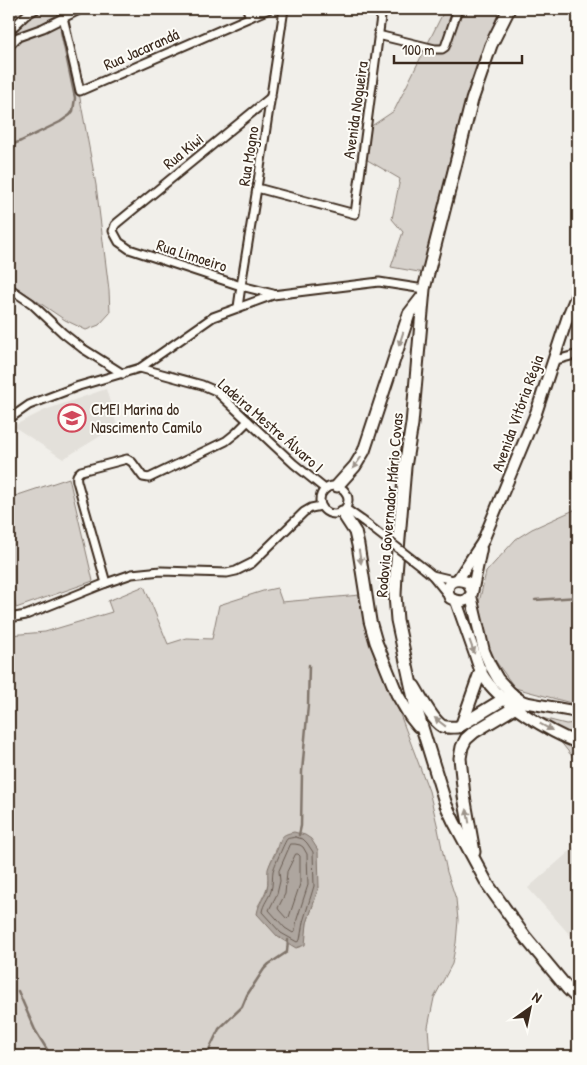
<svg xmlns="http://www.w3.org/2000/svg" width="587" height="1065" viewBox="0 0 587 1065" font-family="'Patrick Hand',sans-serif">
	<rect width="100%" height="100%" fill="#f1efea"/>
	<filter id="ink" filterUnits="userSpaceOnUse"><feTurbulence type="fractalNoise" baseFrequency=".02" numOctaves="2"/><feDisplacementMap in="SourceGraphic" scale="10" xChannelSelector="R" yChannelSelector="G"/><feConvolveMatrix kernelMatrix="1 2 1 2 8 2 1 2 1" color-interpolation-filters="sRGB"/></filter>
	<g filter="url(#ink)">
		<g fill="#e3e0da">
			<path d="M106,389L117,426L63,459L13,426L45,410Z"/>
			<path d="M578,844V944L528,888Z"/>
		</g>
		<g fill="#d7d2cc" stroke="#897e75" fill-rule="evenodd">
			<path d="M9,9H56L79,93L96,185L109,290L110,313L99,325L86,330L65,320L9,282Z"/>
			<path d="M445,9H500L471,83L454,141L424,273L391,267L403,232L392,219L400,179L364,158L370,127L394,111Z"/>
			<path d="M69,478L93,581L16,608L9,578V498Z"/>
			<path d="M578,507V702L571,703L515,688L497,663L485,643L478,607L486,572L516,539L532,529L574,510Z"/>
			<path d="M144,586L168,644L187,638L212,639L219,605L263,591L277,588L282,602L360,595L376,651L429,791L437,824L447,872L456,899L458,920L456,943L452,964L434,998L428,1027L430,1056H9V635L45,632L112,612L108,601ZM279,841L319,887L307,923L304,945L258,906C263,897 268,889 268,880C269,875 268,872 269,868C271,858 277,851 279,841Z"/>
			<path d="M542,718L566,724L578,723V764Z"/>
		</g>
		<path fill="#aea69f" stroke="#80746b" d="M294,832L305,835L311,839L318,850L319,887L307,923L305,945L296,948L278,937L257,914C259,902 264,899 267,889C269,882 267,875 268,869C270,862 274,857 277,850C282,838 279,835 294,832Z"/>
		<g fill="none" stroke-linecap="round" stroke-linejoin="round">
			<g stroke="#695c52" stroke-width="1">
				<path d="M295,837L303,839L307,843L313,852L314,886L303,922L300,940L297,942L281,933L262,912C263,904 269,898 271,891C273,884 272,878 273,871C274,867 285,841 287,839C288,838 293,838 295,837Z"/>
				<path d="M291,844H295L300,845L303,847L307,854L308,885L297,919L295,931L293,933L285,928L269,910L277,894L280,881L279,871Z"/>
				<path d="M296,854H298L300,856V884L289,917L287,919L279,910L278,908L285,894L287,872Z"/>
			</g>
			<g stroke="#80746b" stroke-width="2.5">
				<path d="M58,13L62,9"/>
				<path d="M9,146L21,141L60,122L70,115L73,111L75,98L61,31"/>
				<path d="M535,600L578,597"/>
				<path d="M299,835L301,826L302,772L308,705L309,665"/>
				<path d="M18,991L35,1030L51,1056"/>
				<path d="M206,1056L219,1029L242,1007L247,995L264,969L269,964L287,952L288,940"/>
			</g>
			<g stroke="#3b2a1e" stroke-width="11">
				<g id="street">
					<path d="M247,9L250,17"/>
					<path d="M63,17L80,91L269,9"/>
					<path d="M9,31L26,15L36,9"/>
					<path d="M378,35L435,49H442L445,47L458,9"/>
					<path d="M9,46L18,37L43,28L81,9"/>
					<path d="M271,97L117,223L115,225L113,231L119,242L129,249L241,286L273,294"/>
					<path d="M257,188L355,214L382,9"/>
					<path d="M9,288L31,303L63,333L82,348L123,374"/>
					<path d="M238,307L241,286L257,188L284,9"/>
					<path d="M553,361L578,354"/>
					<path d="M140,368L202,385L216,391L294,464L325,489"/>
					<path d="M9,419L29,405L79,386L140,368L213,317L273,295L379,282L424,289"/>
					<circle cx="334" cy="500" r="14"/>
					<path d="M346,509L363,521"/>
					<path d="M426,570L432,575L449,596"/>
					<path d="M432,575L453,580"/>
					<path d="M106,583L77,481C76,476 77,474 81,471L127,459L132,462L143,477L149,478L226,441L236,433L248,421"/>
					<path d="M9,618L26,615L106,583L132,574L161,571L227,573L236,571L252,563L304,512L311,508L321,506"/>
				</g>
			</g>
			<g stroke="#3b2a1e" stroke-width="14">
				<g id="secondary">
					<path d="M458,579L482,543L536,413L568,316L578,292"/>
					<path d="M472,591L467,582C454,577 443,583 450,598C459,603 467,603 472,593L481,549"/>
					<path d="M471,596L484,651L490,665L498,679L512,694L523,702L578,712"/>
					<path d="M456,601C462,618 468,635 474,652C477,660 479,670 484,677C500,703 550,732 578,743"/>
				</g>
			</g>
			<g stroke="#3b2a1e" stroke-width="15">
				<g id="primary">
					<path d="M509,9L491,45L472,100L424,289L412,424L405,467L396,574L395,595L397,620L416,708L446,805L454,822L488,885L525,937L568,989L578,999"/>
					<path d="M337,486L355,466L364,451L409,314L423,296"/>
					<path d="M342,512L355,532L358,545L370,621L376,642L397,694L410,716L418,726"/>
					<path d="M414,686C421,697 431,719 442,726C447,728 452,727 458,727L512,694"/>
					<path d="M462,724L481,670"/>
					<path d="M474,852L464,796L460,758L462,747L466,739L474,732L514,708L523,702"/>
				</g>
			</g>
			<use href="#street" stroke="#fdfcf7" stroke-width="7"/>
			<use href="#secondary" stroke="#fdfcf7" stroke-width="10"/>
			<use href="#primary" stroke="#fdfcf7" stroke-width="11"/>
			<g stroke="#3b2a1e" stroke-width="11" stroke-linecap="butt">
				<path id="street-bridge" d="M363,521L426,570"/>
			</g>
			<use href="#street-bridge" stroke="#fdfcf7" stroke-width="7"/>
		</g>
		<defs><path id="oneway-solid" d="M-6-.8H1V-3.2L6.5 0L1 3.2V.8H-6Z" transform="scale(1.25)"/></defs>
		<g fill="#9c938a">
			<use href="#oneway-solid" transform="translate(401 339) rotate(108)"/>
			<use href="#oneway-solid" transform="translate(357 463) rotate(125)"/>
			<use href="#oneway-solid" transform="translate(360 557) rotate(81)"/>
			<use href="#oneway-solid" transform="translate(472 647) rotate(70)"/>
			<use href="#oneway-solid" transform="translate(440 722) rotate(-142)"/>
			<use href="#oneway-solid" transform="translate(546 727) rotate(29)"/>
			<use href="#oneway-solid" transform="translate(468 816) rotate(-100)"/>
		</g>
	</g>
	<defs>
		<g id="school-ring" transform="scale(1.4375)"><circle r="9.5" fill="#fdfcf7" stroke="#d1495b" stroke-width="1.5"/><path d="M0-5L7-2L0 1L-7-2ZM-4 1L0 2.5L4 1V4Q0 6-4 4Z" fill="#d1495b"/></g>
	</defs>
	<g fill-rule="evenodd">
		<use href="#school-ring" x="72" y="418"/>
	</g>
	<g text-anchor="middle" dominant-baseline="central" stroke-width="4" stroke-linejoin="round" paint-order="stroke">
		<g font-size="16" fill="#3b2a1e" stroke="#fdfcf7">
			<text transform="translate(141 49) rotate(-24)">Rua Jacarandá</text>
			<text transform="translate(355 110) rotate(-82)">Avenida Nogueira</text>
			<text transform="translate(183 151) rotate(-39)">Rua Kiwi</text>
			<text transform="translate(248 156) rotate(-81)">Rua Mogno</text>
			<text transform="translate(192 255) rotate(18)">Rua Limoeiro</text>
			<text transform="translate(517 413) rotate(-70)">Avenida Vitória Régia</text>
			<text transform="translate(271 425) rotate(41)">Ladeira Mestre Álvaro I</text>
			<text transform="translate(389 505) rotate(-85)">Rodovia Governador Mário Covas</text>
		</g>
		<g font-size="16" fill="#3b2a1e" stroke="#fdfcf7" text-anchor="start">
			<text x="91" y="409">CMEI Marina do<tspan x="91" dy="18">Nascimento Camilo</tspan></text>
		</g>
	</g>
	<rect width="587" height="1065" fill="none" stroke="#fdfcf7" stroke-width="30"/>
	<rect x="15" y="15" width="557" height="1035" fill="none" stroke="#3b2a1e" stroke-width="2" filter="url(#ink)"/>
	<g transform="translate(530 1008) rotate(33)" stroke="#fdfcf7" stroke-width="4" paint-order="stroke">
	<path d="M0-4L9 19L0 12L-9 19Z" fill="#3b2a1e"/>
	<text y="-8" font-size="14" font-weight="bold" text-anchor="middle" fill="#3b2a1e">N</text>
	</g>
	<path d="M394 55v8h128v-8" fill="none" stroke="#3b2a1e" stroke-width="2.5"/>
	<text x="402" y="55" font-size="15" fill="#3b2a1e" stroke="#fdfcf7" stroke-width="4" paint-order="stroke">100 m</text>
</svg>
